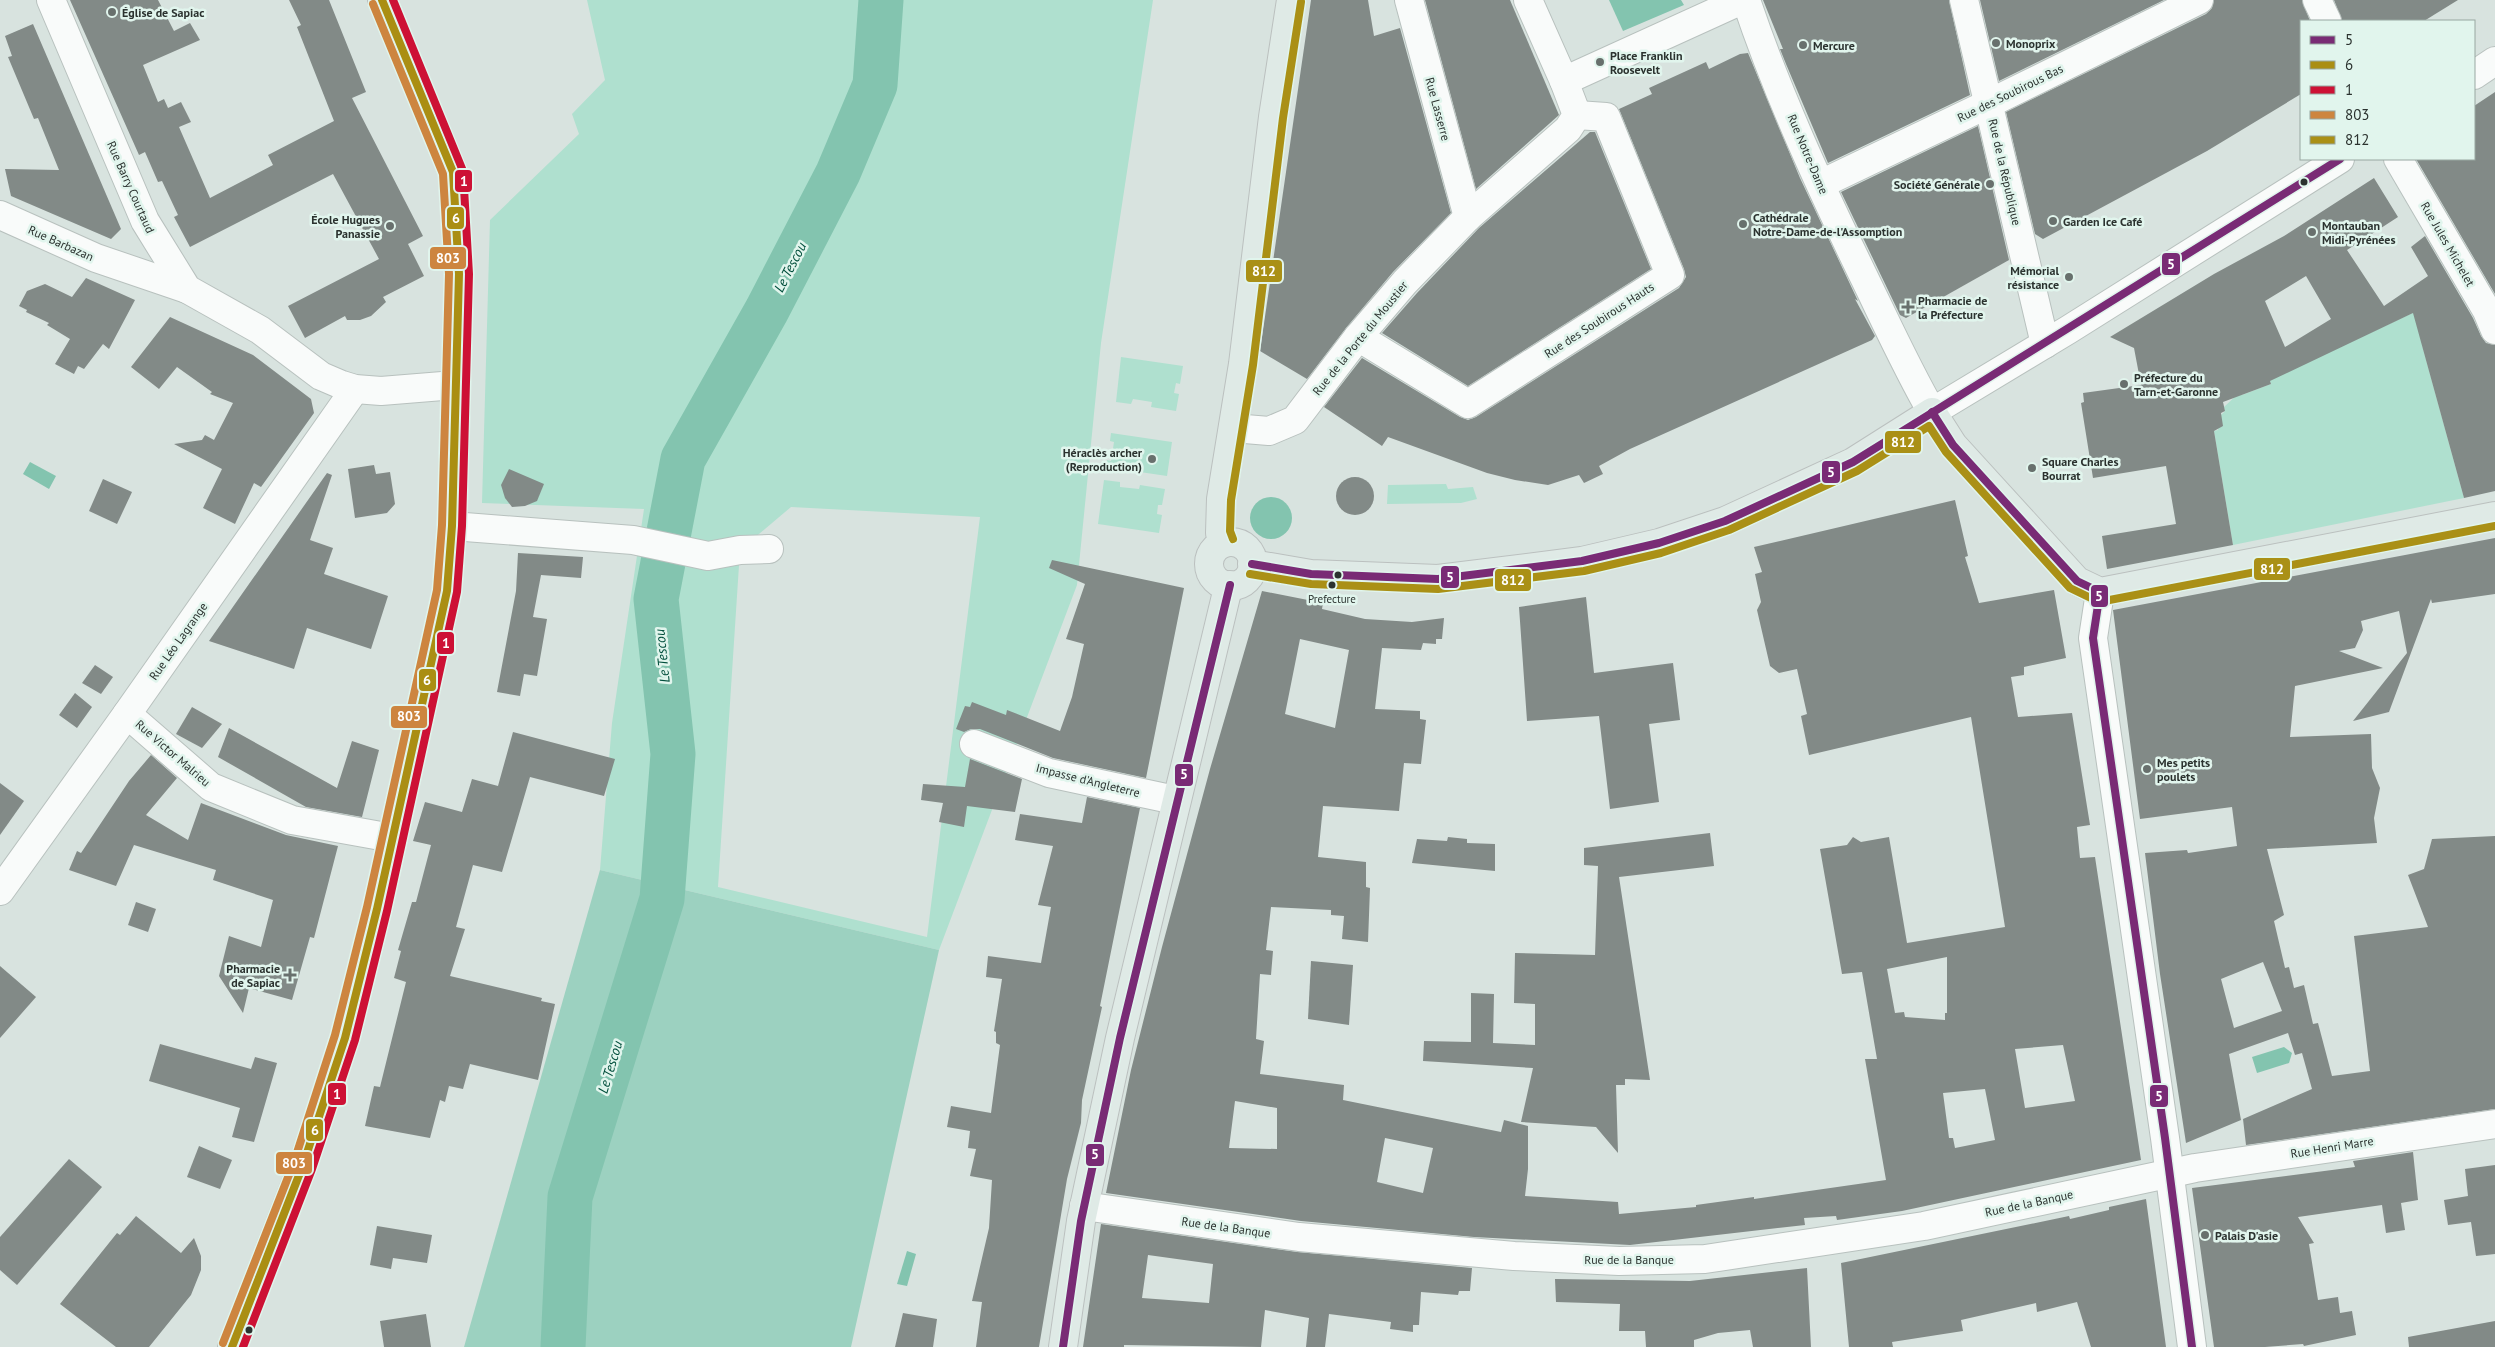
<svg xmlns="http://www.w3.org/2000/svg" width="2495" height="1347" viewBox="0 0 2495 1347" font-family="'PT Sans',sans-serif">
	<rect width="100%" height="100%" fill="#d8e3df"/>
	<g fill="#afe0cf" fill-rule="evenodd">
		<path d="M587,0H1153L1101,343L1077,585L939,950L600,870L612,723L644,509L482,503L490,220L579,134L572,114L605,80ZM791,507L980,517L927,937L718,887L740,550Z"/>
		<path d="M2419,310L2422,345L2464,498L2233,545L2214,431L2218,430L2221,415L2225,411L2224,407L2241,391L2242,395L2271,384L2269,380Z"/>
		<path d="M1121,357L1183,366L1180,384L1176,383L1174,393L1179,394L1176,411L1151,407L1152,402L1133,399L1131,404L1116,402Z"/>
		<path d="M1111,433L1172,442L1167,476L1106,467L1107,460L1111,461L1114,442L1110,441Z"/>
		<path d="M1104,480L1120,482V487L1139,489L1140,485L1165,489L1162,505H1158L1157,514L1162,515L1159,533L1098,524Z"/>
		<path d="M1446,484L1448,489L1473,487L1477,499L1461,503L1387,504L1388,485Z"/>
	</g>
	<path fill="#9cd1c0" d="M600,870L939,950L851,1347H464Z"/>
	<g fill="#83c4af">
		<path d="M1609,0H1681L1684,5L1623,31Z"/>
		<path d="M30,462L56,476L49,489L23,474Z"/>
		<circle cx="1271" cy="518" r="21"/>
		<path d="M2284,1047L2292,1053L2289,1063L2257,1073L2252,1057Z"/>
		<path d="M907,1251L916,1254L907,1286L897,1284Z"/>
	</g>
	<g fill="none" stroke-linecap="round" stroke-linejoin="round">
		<path stroke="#83c4af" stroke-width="45" d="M563,1347L570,1197L662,899L673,754L656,599L683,459L767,310L838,173L875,85L881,0"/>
	</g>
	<g fill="#828a87" fill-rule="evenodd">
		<path d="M70,0H158L174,31L190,23L200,40L143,65L158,102L164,99L168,108L181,102L191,122L179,127L210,198L273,165L268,155L334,121L297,27L301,25L289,0H329L366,92L352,98L423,236L408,244L424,276L383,297L386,302L371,316L360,320H347L345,316L305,338L288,306L379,259L333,174L190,247L174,217L178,215L162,181L158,182L145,152L139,155Z"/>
		<path d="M1311,0H1368L1374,36L1400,28L1451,213L1393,272L1346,328L1307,379L1260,351Z"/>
		<path d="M1425,0H1510L1559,115L1476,189Z"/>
		<path d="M1763,0H1949L1970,95L1828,163L1786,64L1780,49H1783Z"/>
		<path d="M1980,0H2164L1999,81Z"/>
		<path d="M2214,0H2302L2310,21H2301V94L2207,151L2043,239L2035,234L2006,112L2206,14L2212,8Z"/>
		<path d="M2334,0H2458L2424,21H2342Z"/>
		<path d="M33,24L121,229L111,239L11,196L5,169L59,170L38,118L34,119L8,57L12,56L5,36Z"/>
		<path d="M1748,53L1800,178L1858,301L1855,299L1875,336L1872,340L1630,449L1599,466L1603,474L1584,483L1579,475L1548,485L1515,480L1487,473L1388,437L1382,446L1324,407L1362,358L1460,417L1468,420L1476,417L1679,288L1686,277L1684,269L1619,109L1652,94L1649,88L1706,62L1709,69L1740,54Z"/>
		<path d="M2495,92V294L2416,159H2474V106Z"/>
		<path d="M1978,126L2009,260L1906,318L1900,315L1841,192Z"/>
		<path d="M1590,132H1595L1651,269L1468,386L1382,333L1417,293L1479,228Z"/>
		<path d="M2374,178L2398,217L2347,250L2384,306L2428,276L2411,247L2425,236L2473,318L2481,336L2486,343L2495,345V491L2464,498L2413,313L2270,381L2271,384L2223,402L2225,411L2221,413L2223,426L2214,431L2233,545L2107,569L2102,536L2176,524L2166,466L2093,478L2081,403L2084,402L2083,393L2141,385L2134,348L2110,337L2214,274L2284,236ZM2306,276L2331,319L2285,347L2265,301Z"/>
		<path d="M86,278L135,300L109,349L103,344L84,369L78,366L74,374L55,364L70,339L47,325L49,323L26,312L27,310L19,306L27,291L45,284L72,297Z"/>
		<path d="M170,317L253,355L311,399L314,413L261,487L254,483L235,524L203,508L222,469L174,444L202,440L205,435L214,440L233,403L210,394L212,392L177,367L159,389L131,367Z"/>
		<path d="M374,465L376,474L390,472L395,504L387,513L355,518L348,469Z"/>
		<path d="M509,469L544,484L537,501L525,506L512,507L505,498L501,485Z"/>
		<path d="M327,473L332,475L310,540L333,548L324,574L388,596L371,649L307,628L294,669L209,641Z"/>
		<circle cx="1355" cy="496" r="19"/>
		<path d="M103,479L132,492L117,524L89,511Z"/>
		<path d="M1955,500L1968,556L1965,557L1979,603L2054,590L2066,658L2024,667V675L2011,677L2018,717L2072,713L2090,825L2077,827L2080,858L2095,857L2141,1160L1902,1211L1837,1220L1836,1216L1804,1218L1805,1225L1630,1245L1474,1237L1301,1221L1106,1193L1131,1070L1162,947L1210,769L1262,591L1323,603L1322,609L1365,619L1412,622L1444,618L1442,639H1436V644L1423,643L1421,650L1382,648L1375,709L1420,711V719L1426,720L1421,764L1404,763L1399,811L1323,806L1318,857L1366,862V887L1370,888L1368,942L1342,939L1344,916L1331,915V910L1271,907L1266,950L1273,951L1271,975L1260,974L1256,1039L1264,1041L1260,1074L1344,1085L1343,1100L1501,1132L1504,1120L1528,1126V1169L1525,1196L1618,1202L1619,1214L1696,1207V1205L1754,1197V1199L1886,1180L1865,1059H1877L1862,972L1842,974L1820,849L1847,845L1853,837L1861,842L1889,837L1907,943L2005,927L1971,717L1809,755L1801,716L1807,714L1797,669L1779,673L1770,666L1757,610L1761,602L1755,574L1762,572L1754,547ZM1300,639L1349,650L1335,728L1285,714ZM1947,957V1013H1945V1020L1905,1017L1904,1012L1895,1013L1887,969ZM2063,1045L2075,1101L2025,1108L2015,1049ZM1985,1089L1995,1140L1955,1148L1953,1138H1949L1943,1093ZM1235,1101L1277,1108V1149L1229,1148ZM1385,1138L1433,1148L1423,1193L1377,1182Z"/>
		<path d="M2495,538V594L2432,603L2431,599L2389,712L2353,721L2407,653L2399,611L2361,621L2363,630L2355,648L2339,651L2383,668L2295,686L2290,737L2371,734L2372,768L2380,788L2374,818L2377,843L2267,849L2284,915L2274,921L2285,968L2289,967L2294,988L2304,985L2313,1024L2318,1023L2332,1076L2370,1071L2354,936L2428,927L2408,875L2424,869L2432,839L2495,836V1109L2246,1145L2243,1119L2312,1089L2302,1053L2295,1055L2288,1033L2229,1054L2241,1120L2186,1143L2160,974L2145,853L2187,850L2188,853L2237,846L2232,807L2140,819L2113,610ZM2263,962L2282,1011L2234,1028L2221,979Z"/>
		<path d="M518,553L583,557L581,578L541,575L533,617L547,619L537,676L524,674L520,696L497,692L516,591Z"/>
		<path d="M1052,560L1184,588L1146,778L1053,758L980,729H971L964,732L956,729L965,706L970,707L972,702L1006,715L1007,710L1060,731L1072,697L1084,644L1066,639L1085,584L1049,568Z"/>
		<path d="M1586,597L1594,673L1673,663L1680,720L1649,724L1659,802L1610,809L1599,716L1527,721L1519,607Z"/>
		<path d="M95,665L113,677L101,694L82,683Z"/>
		<path d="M75,693L92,707L77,728L59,715Z"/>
		<path d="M192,707L222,724L202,748L176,734Z"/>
		<path d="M229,728L337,788L352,741L379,750L362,817L306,807L218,757Z"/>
		<path d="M513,732L615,759L604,796L530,777L502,872L473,865L456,927L465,929L450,976L542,998L541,1001L555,1004L538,1080L470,1064L463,1089L449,1086L445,1102L440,1100L430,1138L365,1126L374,1086L380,1087L406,982L394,978L401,951L398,950L412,902H416L431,845L413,841L425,802L462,812L472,779L498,786Z"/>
		<path d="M151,755L177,778L146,815L188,840L201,803L286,835L338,846L314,938L310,937L292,1000L249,988L243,1013L219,976L229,936L261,947L273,900L213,880L216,870L134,845L116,886L69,870L77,851L81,853L129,781Z"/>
		<path d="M970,759L1022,779L1015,812L967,806L964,827L939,822L943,803L921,800L923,784L965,787Z"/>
		<path d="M0,783L24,801L0,835Z"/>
		<path d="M1087,797L1140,808L1100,1006L1102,1007L1082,1100L1081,1123L1067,1179L1039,1347H976L982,1302L972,1301L989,1228L992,1180L970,1176L976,1149L968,1148L970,1131L947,1127L951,1106L991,1113L1000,1045L996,1043V1032L994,1031L1002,979L986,977L988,956L1041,963L1051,907L1038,905L1053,846L1015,840L1020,814L1082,823Z"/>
		<path d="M1710,833L1714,866L1619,877L1650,1080L1625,1079V1085H1616L1618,1153L1596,1127L1521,1122L1533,1068L1423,1061L1424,1041L1471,1042V993L1494,994L1493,1043L1535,1045V1004L1514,1003L1515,953L1595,955L1598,866L1584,865V848Z"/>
		<path d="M1448,837L1467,839V843L1495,844V871L1412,863L1417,839L1447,841Z"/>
		<path d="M136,902L156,909L148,932L128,925Z"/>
		<path d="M1311,961L1353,965L1349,1025L1308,1019Z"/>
		<path d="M0,966L36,997L0,1038Z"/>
		<path d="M160,1044L251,1069L255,1057L277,1063L254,1142L232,1137L240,1108L149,1081Z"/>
		<path d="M199,1146L232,1160L220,1189L187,1177Z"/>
		<path d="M2413,1152L2418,1200L2401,1203L2405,1230L2386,1233L2382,1205L2298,1217L2314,1243L2309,1244L2318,1300L2338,1297L2340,1313L2352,1311L2356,1335L2304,1346L2303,1344L2265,1347H2214L2192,1188L2355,1167L2353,1161Z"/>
		<path d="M69,1159L102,1187L17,1285L0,1270V1237Z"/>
		<path d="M2495,1165V1254L2476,1256L2471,1222L2448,1225L2444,1200L2468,1196L2465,1169Z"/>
		<path d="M2146,1199L2166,1347H2091L2077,1302L2037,1312L2036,1303L1961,1320L1963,1331L1892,1342L1893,1347H1849L1841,1263L2069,1216L2070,1219L2109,1210V1207Z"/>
		<path d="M136,1216L181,1253L194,1238L201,1256V1270L191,1295L149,1347H116L60,1304L117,1233L120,1235Z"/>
		<path d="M1101,1224L1297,1252L1472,1268L1470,1291H1459L1458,1295L1421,1292L1419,1325H1413V1332L1390,1329L1391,1322L1329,1314L1325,1347H1306L1309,1318L1265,1310L1261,1347L1124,1345V1347H1083ZM1148,1255L1213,1264L1209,1303L1142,1298Z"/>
		<path d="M377,1226L432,1235L427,1263L393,1258L391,1269L370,1265Z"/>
		<path d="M1807,1268L1811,1347H1753L1750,1330L1718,1333L1694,1340V1347H1646L1645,1331H1619L1620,1304L1556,1302L1555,1279L1690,1281Z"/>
		<path d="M903,1313L937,1319L933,1347H895Z"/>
		<path d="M426,1314L431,1347H384L380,1321Z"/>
		<path d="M2495,1321V1347H2409L2408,1337Z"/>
	</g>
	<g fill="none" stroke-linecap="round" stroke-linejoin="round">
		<g stroke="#b8c1be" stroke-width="30">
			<g id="minor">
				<path d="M51,0L145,221L187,289L260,330L321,376L342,385L355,389L381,391L455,385"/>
				<path d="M1409,0L1468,217"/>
				<path d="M1528,0L1564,81L1742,0"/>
				<path d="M1746,0C1777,93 1819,184 1862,273C1885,320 1906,367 1932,412L2068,330L2340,159"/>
				<path d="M1964,0L2045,344"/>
				<path d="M2317,0L2327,21"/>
				<path d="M2474,75L2495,61"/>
				<path d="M2398,159L2487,311L2495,330"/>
				<path d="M1821,184L1988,104L2199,0"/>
				<path d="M0,215L96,258L187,289"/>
				<path d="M1358,337L1468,404L1670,275L1606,117L1577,115"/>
				<path d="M1233,428L1269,431L1295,420L1358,337L1405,282L1468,217L1568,129L1577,115L1564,81"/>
				<path d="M452,526L633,540L708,556L740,550L769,549"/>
				<path d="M2100,592L2093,638L2165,1138L2192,1347"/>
				<path d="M127,714L211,787L292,820L392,838"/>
				<path d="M974,744L1049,773L1175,800"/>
				<path d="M0,891L127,714L355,389"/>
				<path d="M1084,1206L1299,1237L1514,1256L1619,1261L1705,1259L1924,1226L2195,1168L2495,1124"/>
			</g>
		</g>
		<g stroke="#bbc0bf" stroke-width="30">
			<g id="major">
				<circle cx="1231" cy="564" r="22"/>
				<path d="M1224,543L1220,533L1221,499L1243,364L1273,117L1291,0"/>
				<path d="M1252,564L1311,574L1438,579L1582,561L1659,543L1725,521L1853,462L1932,412L1953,445L2077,581L2100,592L2495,516"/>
				<path d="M232,1347L303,1165L345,1038L377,909L447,591L452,526L459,274L453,172L382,0"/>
				<path d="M1063,1347L1081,1221L1120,1038L1226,596L1230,585"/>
			</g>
		</g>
		<use href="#minor" stroke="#f9fbfa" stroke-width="28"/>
		<use href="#major" stroke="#dfeae6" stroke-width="28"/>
		<g stroke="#e1f5ed" stroke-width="11">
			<g id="bus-1">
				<path d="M1932,412L1953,445L2077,581L2100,592L2093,638L2165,1138L2192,1347"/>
				<path d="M1252,564L1311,574L1438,579L1582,561L1659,543L1725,521L1853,462L2340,159"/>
				<path d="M1063,1347L1081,1221L1120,1038L1230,585"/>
			</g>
		</g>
		<g stroke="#e1f5ed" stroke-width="11">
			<path id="bus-2" d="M232,1347L303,1165L345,1038L377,909L447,591L452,526L459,274L453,172L382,0"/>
		</g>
		<g stroke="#e1f5ed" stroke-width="11">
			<path id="bus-3" d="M243,1347L312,1169L355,1040L387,911L457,592L462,526L469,274L463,171L393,0"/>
		</g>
		<g stroke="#e1f5ed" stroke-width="11">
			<path id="bus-4" d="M223,1343L294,1162L335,1035L367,907L437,590L442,525L449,274L443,174L373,4"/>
		</g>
		<g stroke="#e1f5ed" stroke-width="11">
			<g id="bus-5">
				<path d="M1233,539L1230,531L1231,500L1253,365L1283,118L1301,2"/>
				<path d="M1250,574L1311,584L1438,589L1584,571L1661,553L1729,530L1857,471L1929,426L1946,452L2070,588L2099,602L2495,526"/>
			</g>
		</g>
		<use href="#bus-1" stroke="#792b75" stroke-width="8"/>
		<use href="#bus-2" stroke="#aa8e13" stroke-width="8"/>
		<use href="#bus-3" stroke="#cd1135" stroke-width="8"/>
		<use href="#bus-4" stroke="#cd853f" stroke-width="8"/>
		<use href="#bus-5" stroke="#aa9016" stroke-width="8"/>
	</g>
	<g fill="#68706d" stroke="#e1f5ed" stroke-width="2">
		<circle cx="112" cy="12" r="5"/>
		<circle cx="1996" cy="43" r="5"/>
		<circle cx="1803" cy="45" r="5"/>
		<circle cx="1600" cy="62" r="5"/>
		<circle cx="1990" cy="184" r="5"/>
		<circle cx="2053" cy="221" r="5"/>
		<circle cx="1743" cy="224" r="5"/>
		<circle cx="390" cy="226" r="5"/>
		<circle cx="2312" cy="232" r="5"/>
		<circle cx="2069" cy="277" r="5"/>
		<path d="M1905.5 299.5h5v5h5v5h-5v5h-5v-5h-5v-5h5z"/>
		<circle cx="2124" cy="384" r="5"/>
		<circle cx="1152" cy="459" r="5"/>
		<circle cx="2032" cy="468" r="5"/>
		<circle cx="2147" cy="769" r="5"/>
		<path d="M287.5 967.5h5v5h5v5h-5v5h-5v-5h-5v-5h5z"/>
		<circle cx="2205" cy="1235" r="5"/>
	</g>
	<g fill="#2b322f" stroke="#e1f5ed" stroke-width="2">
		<circle cx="2304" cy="182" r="4.5"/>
		<circle cx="1338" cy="575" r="4.5"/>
		<circle cx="1332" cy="585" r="4.5"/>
		<circle cx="249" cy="1330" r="4.5"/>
	</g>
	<g text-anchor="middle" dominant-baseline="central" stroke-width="5" stroke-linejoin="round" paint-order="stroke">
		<g font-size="11" fill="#2b322f" stroke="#e1f5ed">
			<text x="1332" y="599">Prefecture</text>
		</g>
		<g font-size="12" font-weight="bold" fill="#2b322f" stroke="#e1f5ed" text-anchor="start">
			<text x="122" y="12">Église de Sapiac</text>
			<text x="2006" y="43">Monoprix</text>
			<text x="1813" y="45">Mercure</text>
			<text x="1610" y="55">Place Franklin<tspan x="1610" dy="14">Roosevelt</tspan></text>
			<text x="1980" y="184" text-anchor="end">Société Générale</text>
			<text x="1753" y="217">Cathédrale<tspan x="1753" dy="14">Notre-Dame-de-l'Assomption</tspan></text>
			<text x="380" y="219" text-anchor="end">École Hugues<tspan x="380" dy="14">Panassie</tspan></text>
			<text x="2063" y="221">Garden Ice Café</text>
			<text x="2322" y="225">Montauban<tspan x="2322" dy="14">Midi-Pyrénées</tspan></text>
			<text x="2059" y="270" text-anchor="end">Mémorial<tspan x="2059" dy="14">résistance</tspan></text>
			<text x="1918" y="300">Pharmacie de<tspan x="1918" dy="14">la Préfecture</tspan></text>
			<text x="2134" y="377">Préfecture du<tspan x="2134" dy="14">Tarn-et-Garonne</tspan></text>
			<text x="1142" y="452" text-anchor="end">Héraclès archer<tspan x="1142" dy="14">(Reproduction)</tspan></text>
			<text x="2042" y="461">Square Charles<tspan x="2042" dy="14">Bourrat</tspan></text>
			<text x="2157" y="762">Mes petits<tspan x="2157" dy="14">poulets</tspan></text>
			<text x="280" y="968" text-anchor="end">Pharmacie<tspan x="280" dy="14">de Sapiac</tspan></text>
			<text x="2215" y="1235">Palais D'asie</text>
		</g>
		<g font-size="12" fill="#2b322f" stroke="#e1f5ed">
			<text transform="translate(2010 93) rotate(-26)">Rue des Soubirous Bas</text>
			<text transform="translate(1438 109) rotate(75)">Rue Lasserre</text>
			<text transform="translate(1808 154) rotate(67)">Rue Notre-Dame</text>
			<text transform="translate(2005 172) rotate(77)">Rue de la République</text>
			<text transform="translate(131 187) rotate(66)">Rue Barry Courtaud</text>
			<text transform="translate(61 243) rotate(24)">Rue Barbazan</text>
			<text transform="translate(2448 244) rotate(60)">Rue Jules Michelet</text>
			<text transform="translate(1599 320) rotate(-33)">Rue des Soubirous Hauts</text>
			<text transform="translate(1360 338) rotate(-51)">Rue de la Porte du Moustier</text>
			<text transform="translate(178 641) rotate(-55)">Rue Léo Lagrange</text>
			<text transform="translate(173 753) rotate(41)">Rue Victor Malrieu</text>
			<text transform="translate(1088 780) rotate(14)">Impasse d'Angleterre</text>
			<text transform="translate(2332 1147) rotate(-9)">Rue Henri Marre</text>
			<text transform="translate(2029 1203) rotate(-12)">Rue de la Banque</text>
			<text transform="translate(1226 1227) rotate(8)">Rue de la Banque</text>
			<text x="1629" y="1259">Rue de la Banque</text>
		</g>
		<g font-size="14" font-style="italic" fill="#004e3b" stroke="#e1f5ed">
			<text transform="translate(790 267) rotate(-63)">Le Tescou</text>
			<text transform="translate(662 656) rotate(-96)">Le Tescou</text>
			<text transform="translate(610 1067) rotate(-73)">Le Tescou</text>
		</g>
	</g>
	<g stroke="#e1f5ed" stroke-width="2">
		<rect x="454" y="169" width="19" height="24" rx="5" fill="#cd1135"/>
		<rect x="446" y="206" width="19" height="24" rx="5" fill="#aa8e13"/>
		<rect x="429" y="246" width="38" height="24" rx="5" fill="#cd853f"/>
		<rect x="2161" y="252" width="20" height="24" rx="5" fill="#792b75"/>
		<rect x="1245" y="259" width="38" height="24" rx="5" fill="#aa9016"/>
		<rect x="1884" y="430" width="38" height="24" rx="5" fill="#aa9016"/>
		<rect x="1821" y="460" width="20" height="24" rx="5" fill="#792b75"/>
		<rect x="2253" y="557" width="38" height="24" rx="5" fill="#aa9016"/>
		<rect x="1440" y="565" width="20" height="24" rx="5" fill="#792b75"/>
		<rect x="1494" y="568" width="38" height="24" rx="5" fill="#aa9016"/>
		<rect x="2090" y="584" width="19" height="24" rx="5" fill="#792b75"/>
		<rect x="436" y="631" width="19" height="24" rx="5" fill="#cd1135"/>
		<rect x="418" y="668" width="19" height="24" rx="5" fill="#aa8e13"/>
		<rect x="390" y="705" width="38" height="24" rx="5" fill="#cd853f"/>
		<rect x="1174" y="763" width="20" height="24" rx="5" fill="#792b75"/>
		<rect x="327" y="1082" width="20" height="24" rx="5" fill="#cd1135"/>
		<rect x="2149" y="1084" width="20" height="24" rx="5" fill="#792b75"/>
		<rect x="305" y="1118" width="19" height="24" rx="5" fill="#aa8e13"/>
		<rect x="1085" y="1143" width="20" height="24" rx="5" fill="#792b75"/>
		<rect x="275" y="1151" width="38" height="24" rx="5" fill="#cd853f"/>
	</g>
	<g font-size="14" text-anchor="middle" font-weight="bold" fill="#fff">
		<text x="464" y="186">1</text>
		<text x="456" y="223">6</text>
		<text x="448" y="263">803</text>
		<text x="2171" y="269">5</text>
		<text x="1264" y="276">812</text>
		<text x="1903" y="447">812</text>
		<text x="1831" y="477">5</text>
		<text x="2272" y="574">812</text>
		<text x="1450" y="582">5</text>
		<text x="1513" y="585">812</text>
		<text x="2099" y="601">5</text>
		<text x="446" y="648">1</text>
		<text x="427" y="685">6</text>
		<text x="409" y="721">803</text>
		<text x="1184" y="779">5</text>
		<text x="337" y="1099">1</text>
		<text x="2159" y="1101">5</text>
		<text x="315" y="1135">6</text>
		<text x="1095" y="1159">5</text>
		<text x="294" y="1168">803</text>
	</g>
	<rect x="2300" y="20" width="175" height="140" fill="#e1f5ed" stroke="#98a7a1"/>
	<rect x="2310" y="36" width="25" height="8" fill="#792b75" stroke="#98a7a1"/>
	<text x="2345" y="45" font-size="15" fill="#2b322f">5</text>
	<rect x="2310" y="61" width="25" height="8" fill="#aa8e13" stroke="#98a7a1"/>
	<text x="2345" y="70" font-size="15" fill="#2b322f">6</text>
	<rect x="2310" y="86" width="25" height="8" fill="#cd1135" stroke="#98a7a1"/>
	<text x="2345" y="95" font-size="15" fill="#2b322f">1</text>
	<rect x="2310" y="111" width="25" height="8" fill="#cd853f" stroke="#98a7a1"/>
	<text x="2345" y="120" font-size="15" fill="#2b322f">803</text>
	<rect x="2310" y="136" width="25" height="8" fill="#aa9016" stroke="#98a7a1"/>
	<text x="2345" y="145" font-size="15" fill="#2b322f">812</text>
</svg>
